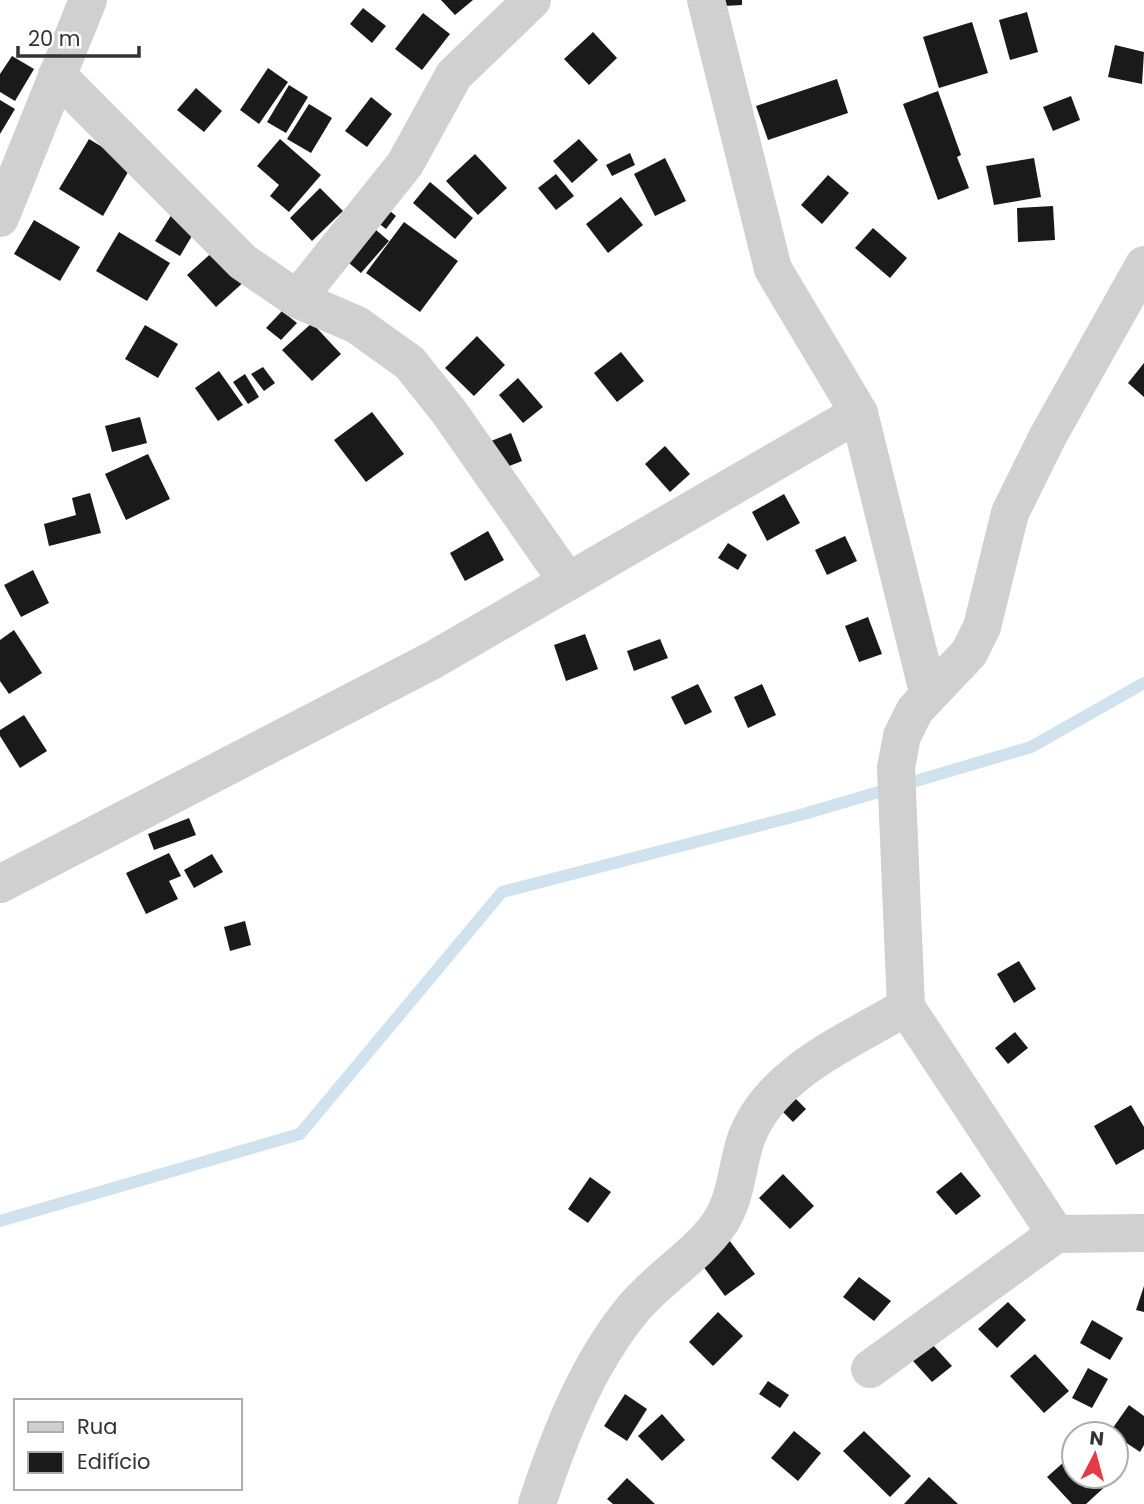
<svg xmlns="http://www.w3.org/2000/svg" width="1144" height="1504" viewBox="0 0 1144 1504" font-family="Poppins,sans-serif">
	<rect width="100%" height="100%" fill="#fff"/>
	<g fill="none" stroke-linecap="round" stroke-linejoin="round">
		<path stroke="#cfe2ee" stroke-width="12" d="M0,1221L300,1134L502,892L804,814L1031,747L1144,683"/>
	</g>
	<g fill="#1a1a1a">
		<path d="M441,0H473L455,15Z"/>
		<path d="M724,0H742V5L724,6Z"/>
		<path d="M363,8L386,26L372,43L350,24Z"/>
		<path d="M1027,12L1038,52L1010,60L999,20Z"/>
		<path d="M423,13L450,34L422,70L395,49Z"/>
		<path d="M972,22L988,73L939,88L923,37Z"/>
		<path d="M593,32L617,58L589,85L564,59Z"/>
		<path d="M1115,45L1144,52L1142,84L1108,77Z"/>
		<path d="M12,56L34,69L15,101L0,92V74Z"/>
		<path d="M268,68L288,82L259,124L240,110Z"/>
		<path d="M837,79L848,113L768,140L756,106Z"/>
		<path d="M289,85L308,97L286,133L267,122Z"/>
		<path d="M196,88L222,111L204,132L177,110Z"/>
		<path d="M938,91L961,155L957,157L969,188L938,200L903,104Z"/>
		<path d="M1071,96L1080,120L1053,131L1043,107Z"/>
		<path d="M371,97L392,114L367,147L345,131Z"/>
		<path d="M0,100L15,109L0,134Z"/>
		<path d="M309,104L332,118L311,153L287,139Z"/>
		<path d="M89,139L132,165L103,216L59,189Z"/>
		<path d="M280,139L321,175L289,212L270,196L279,185L257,166Z"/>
		<path d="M579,139L598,160L572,183L553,161Z"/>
		<path d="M630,153L635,165L612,176L606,165Z"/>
		<path d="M475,154L507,188L478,215L446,181Z"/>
		<path d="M665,158L686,201L655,216L634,174Z"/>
		<path d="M1034,158L1041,197L994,205L986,166Z"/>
		<path d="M556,174L574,196L556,210L538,188Z"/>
		<path d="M828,175L849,193L822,224L801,205Z"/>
		<path d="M430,182L473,218L455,239L413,203Z"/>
		<path d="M320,188L343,211L312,241L290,218Z"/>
		<path d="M621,197L643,225L608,253L586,224Z"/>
		<path d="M379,202L396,216L386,229L368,215Z"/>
		<path d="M1053,206L1055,240L1018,242L1017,208Z"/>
		<path d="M172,214L196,229L180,256L155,241Z"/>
		<path d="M34,220L80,247L60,281L14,254Z"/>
		<path d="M404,222L458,261L420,312L366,273Z"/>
		<path d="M873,228L907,258L890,278L855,248Z"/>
		<path d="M376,230L389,241L361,273L349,263Z"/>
		<path d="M119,232L170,263L147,301L96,271Z"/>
		<path d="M216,249L246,280L216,307L187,275Z"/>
		<path d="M282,311L297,323L281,340L266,328Z"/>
		<path d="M312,323L341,354L312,381L282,350Z"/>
		<path d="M145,325L178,344L158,378L125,359Z"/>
		<path d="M477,336L505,365L474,396L445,368Z"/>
		<path d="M621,352L644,381L617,402L594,373Z"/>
		<path d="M1144,363V397L1128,383Z"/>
		<path d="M263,367L275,383L264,391L251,374Z"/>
		<path d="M219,371L243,405L218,421L195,388Z"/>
		<path d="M245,374L259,397L248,404L233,382Z"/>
		<path d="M518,378L543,407L523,423L499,395Z"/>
		<path d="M372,412L404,454L366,482L334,440Z"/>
		<path d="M140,417L147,443L112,452L105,426Z"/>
		<path d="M511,433L522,461L502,469L491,441Z"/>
		<path d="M665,446L690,474L670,492L645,464Z"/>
		<path d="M148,454L170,499L126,520L105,474Z"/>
		<path d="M90,493L101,533L49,546L44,524L76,515L72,498Z"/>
		<path d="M784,494L800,523L767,541L752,512Z"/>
		<path d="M488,531L504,560L465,581L450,553Z"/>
		<path d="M845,536L857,561L827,575L815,550Z"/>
		<path d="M728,543L747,555L738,570L718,558Z"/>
		<path d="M33,570L49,603L21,617L4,585Z"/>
		<path d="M868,617L882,654L859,662L845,626Z"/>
		<path d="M14,630L42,673L9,694L0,681V640Z"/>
		<path d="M585,634L598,669L566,681L554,645Z"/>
		<path d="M660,639L668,658L634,671L627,651Z"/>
		<path d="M698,684L712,712L685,725L671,697Z"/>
		<path d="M762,684L776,715L748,728L734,697Z"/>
		<path d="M24,715L47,751L20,768L0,736V730Z"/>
		<path d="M189,818L196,835L154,850L148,834Z"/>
		<path d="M169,853L181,876L169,881L178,899L146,914L126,873Z"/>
		<path d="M212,854L223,872L194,888L184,870Z"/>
		<path d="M245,921L251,945L230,951L224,927Z"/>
		<path d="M1019,961L1036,989L1014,1003L997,974Z"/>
		<path d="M1015,1032L1028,1048L1008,1064L995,1048Z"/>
		<path d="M794,1097L806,1109L793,1122L781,1110Z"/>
		<path d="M1131,1105L1144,1127V1149L1116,1165L1094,1126Z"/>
		<path d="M961,1172L981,1196L956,1215L936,1192Z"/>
		<path d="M783,1174L814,1206L790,1229L759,1198Z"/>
		<path d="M590,1177L611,1192L588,1223L568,1209Z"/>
		<path d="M729,1240L755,1274L725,1296L700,1262Z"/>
		<path d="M859,1277L891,1301L874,1321L843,1297Z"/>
		<path d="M1144,1286V1312L1136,1310Z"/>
		<path d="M1008,1302L1026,1320L997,1348L978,1329Z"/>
		<path d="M718,1312L743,1336L713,1366L689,1342Z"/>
		<path d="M1092,1320L1123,1338L1110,1360L1080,1343Z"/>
		<path d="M932,1344L952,1366L932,1382L913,1361Z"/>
		<path d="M1035,1354L1069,1391L1044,1413L1010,1376Z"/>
		<path d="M1088,1368L1108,1379L1092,1408L1072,1398Z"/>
		<path d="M768,1381L789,1395L780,1408L759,1394Z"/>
		<path d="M625,1394L647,1409L627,1441L604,1426Z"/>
		<path d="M1129,1405L1144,1416V1445L1140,1452L1110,1432Z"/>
		<path d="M662,1414L685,1440L662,1461L638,1436Z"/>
		<path d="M794,1431L821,1453L798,1481L771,1458Z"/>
		<path d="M864,1431L911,1476L890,1497L843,1451Z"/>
		<path d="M1074,1453V1476H1103L1109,1483L1086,1504H1072L1047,1477Z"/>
		<path d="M929,1477L958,1504H904Z"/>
		<path d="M627,1478L655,1504H613L607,1499Z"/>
	</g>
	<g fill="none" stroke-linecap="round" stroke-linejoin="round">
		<g stroke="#d0d0d0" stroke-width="38">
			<path d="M706,0L773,269L859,413L928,692"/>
			<path d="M57,75L243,262L297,299L357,325L410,363L449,412L568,582"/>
			<path d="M0,218L88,0"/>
			<path d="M297,299L405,164L454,75L532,0"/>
			<path d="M0,884L433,660L859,413"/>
			<path d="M906,1007L1056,1234"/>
			<path d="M870,1369L1056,1234L1144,1233"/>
			<path d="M537,1504C559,1437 587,1365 632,1310C657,1279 696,1257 719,1224C737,1198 736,1168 746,1139C770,1073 848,1042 906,1007L896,768L902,736L915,710L969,653L982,627L1010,513L1048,436L1144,265"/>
		</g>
	</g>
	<rect x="14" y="1399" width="228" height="91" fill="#ffffff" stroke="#adadad" stroke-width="2"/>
	<rect x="28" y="1422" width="35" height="10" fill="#d0d0d0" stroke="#adadad" stroke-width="2"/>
	<text x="77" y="1434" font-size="21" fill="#333333">Rua</text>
	<rect x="28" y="1452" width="35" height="21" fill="#1a1a1a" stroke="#adadad" stroke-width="2"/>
	<text x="77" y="1469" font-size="21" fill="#333333">Edifício</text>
	<g transform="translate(1095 1455) rotate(6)"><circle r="33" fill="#ffffff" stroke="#adadad" stroke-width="2"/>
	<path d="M0-5L12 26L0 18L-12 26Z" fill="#e63946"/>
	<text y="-10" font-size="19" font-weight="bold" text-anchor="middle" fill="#333333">N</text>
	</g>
	<path d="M18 46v10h121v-10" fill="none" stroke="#333333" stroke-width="3.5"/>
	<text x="28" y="46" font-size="21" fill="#333333" stroke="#ffffff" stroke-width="5" paint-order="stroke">20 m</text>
</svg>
